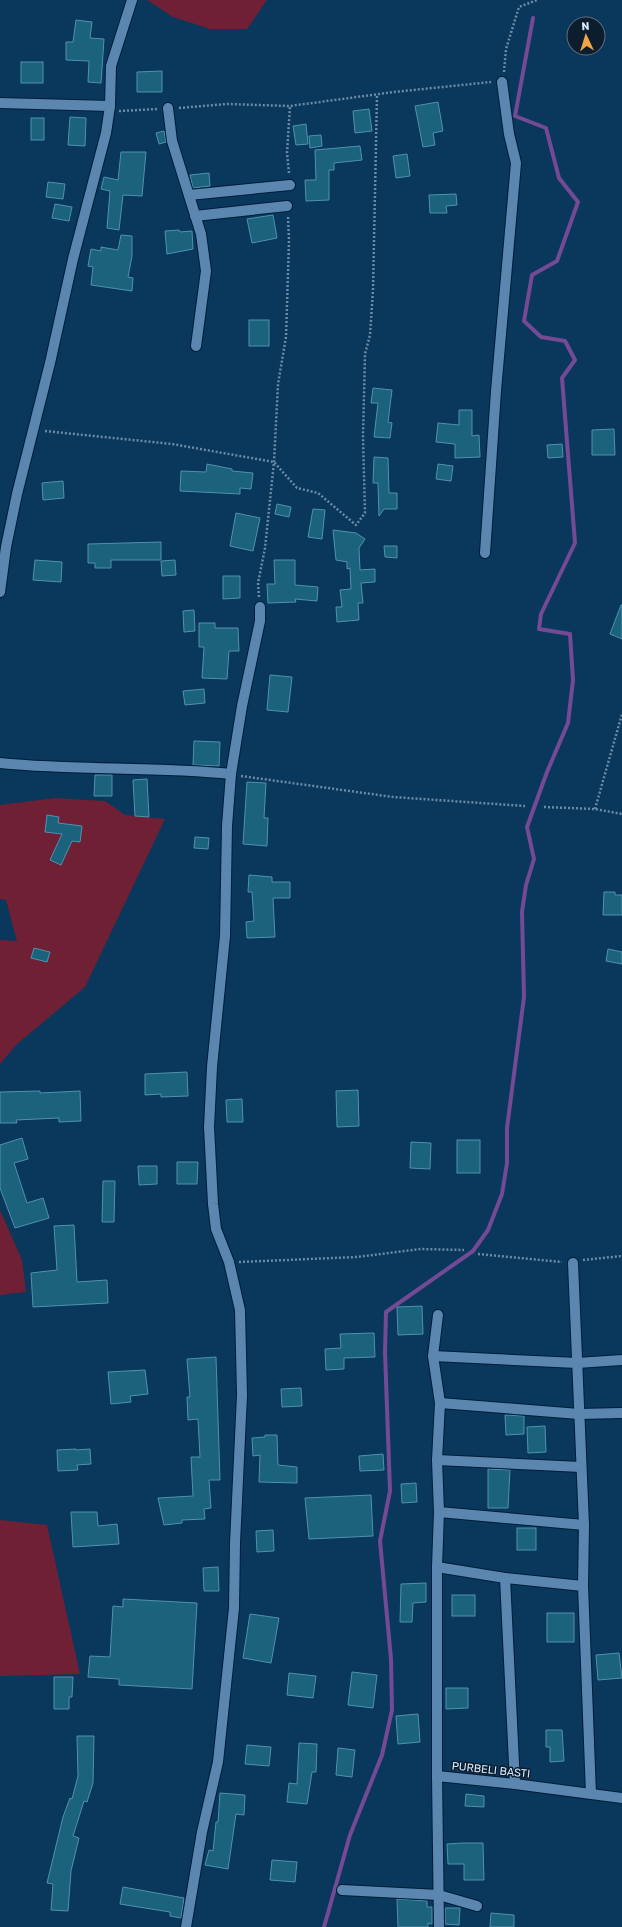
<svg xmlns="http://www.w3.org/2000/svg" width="622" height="1927" viewBox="0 0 622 1927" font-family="Rubik,sans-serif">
	<rect width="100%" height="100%" fill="#0a375c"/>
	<g fill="#6f2034">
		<path d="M147,0H267L247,29H210L173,17Z"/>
		<path d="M55,798L105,801L125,815L165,819L85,987L16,1045L0,1064V940L17,941L6,900L0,899V805Z"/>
		<path d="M0,1210L22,1260L26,1292L0,1295Z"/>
		<path d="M0,1520L47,1525L80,1674L0,1676Z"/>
	</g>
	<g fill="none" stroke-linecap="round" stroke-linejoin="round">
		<path stroke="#744a94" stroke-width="4" d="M324,1927L350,1835L382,1755L392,1710L391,1659L380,1541L390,1491L385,1352L386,1312L473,1251L488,1230L502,1194L507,1163V1128L524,997L522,912L526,885L534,859L527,827L547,772L568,723L573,680L570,634L539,629L541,614L575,543L562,378L575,360L565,341L541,337L524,321L532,275L557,261L578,202L559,178L546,128L515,116L533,18"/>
	</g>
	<g fill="#1b627d" stroke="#5091af">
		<path d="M76,20L92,22L90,38L104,39L101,83L88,82L89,61L66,60V42H73Z"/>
		<rect x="21" y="62" width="22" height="21"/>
		<path d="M162,71V92H137V72Z"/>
		<path d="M438,102L443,131L433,133L435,145L423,147L415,106Z"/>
		<path d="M369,109L372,131L355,133L353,111Z"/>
		<path d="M70,117L86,118L85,146L68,145Z"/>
		<rect x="31" y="118" width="13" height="22"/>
		<path d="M306,124L308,144L296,145L293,126Z"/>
		<path d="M164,131L166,142L159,144L156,133Z"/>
		<path d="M321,135L322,146L310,148L309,136Z"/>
		<path d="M360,146L362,160L334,163V170H329V200L306,201L305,180H316L315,150Z"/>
		<path d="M121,152H146L142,196L123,195L119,230L107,228L110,191L101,189L104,177L118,180Z"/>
		<path d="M407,154L410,176L396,178L393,156Z"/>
		<path d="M209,173L210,186L193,188L190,175Z"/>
		<path d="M48,182L65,184L63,199L46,197Z"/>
		<path d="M456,194L457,205L446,206L447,213H430L429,195Z"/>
		<path d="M55,204L72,207L69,221L52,218Z"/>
		<path d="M273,215L277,238L252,243L247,219Z"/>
		<path d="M179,230L180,232L192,231L193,249L167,254L165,231Z"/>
		<path d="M121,235L132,236V256L128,277L133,278L132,291L91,285L93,267L88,266L91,249L101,251V247L118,250Z"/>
		<rect x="249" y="320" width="20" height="26"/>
		<path d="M373,388L392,390L388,422L392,423L390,438L374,437L378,403H371Z"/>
		<path d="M459,410H472V436L479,435L480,457L455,458V444L436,442L438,423L459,425Z"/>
		<path d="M614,429L615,455H592V430Z"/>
		<path d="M562,444L563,457L548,458L547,445Z"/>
		<path d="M374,457L388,458L389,493H397V509H384L379,516L378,483H373Z"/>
		<path d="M207,464L232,469V471L253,473L251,489L240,488V494L180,491L181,471L206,472Z"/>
		<path d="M438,464L453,466L451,481L436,479Z"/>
		<path d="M63,481L64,498L43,500L42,483Z"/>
		<path d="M277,504L291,507L289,517L275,514Z"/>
		<path d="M313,509L325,510L322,539L308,537Z"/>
		<path d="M236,513L260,518L253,551L230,546Z"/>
		<path d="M333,530L356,533L365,539L359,548L360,570L375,569V582L361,583L363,603H358L359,620L337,622L336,607H342L340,590L351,589L350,568L347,569V562L336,560Z"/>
		<path d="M161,542V560H111V568H95V563H88V544Z"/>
		<path d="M384,546H397V558L385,557Z"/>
		<path d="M35,560L62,562L61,582L33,580Z"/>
		<path d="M175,560L176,575L162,576L161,561Z"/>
		<path d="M274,560H295V585L318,587L317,601L295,599L296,602L268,603L267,584H275Z"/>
		<path d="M223,576H240V598L223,599Z"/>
		<path d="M621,605H622V639L610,634Z"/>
		<path d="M194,610L195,631L184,632L183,611Z"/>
		<path d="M199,623H215V628H238L239,651H229L227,679L202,678L204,647H199Z"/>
		<path d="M270,675L292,677L288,712L267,710Z"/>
		<path d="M204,689L205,703L185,705L183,691Z"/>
		<path d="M194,741L220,742L219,766L193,765Z"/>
		<path d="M95,775H112V796H94Z"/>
		<path d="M147,779L149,817L135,816L133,780Z"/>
		<path d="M247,782L266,783L264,818H268L267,846L243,844Z"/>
		<path d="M47,815L59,817L58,823L82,826L80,842L72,841L61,865L50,860L62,834L45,832Z"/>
		<path d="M195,837L209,838L208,849L194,848Z"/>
		<path d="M249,875L272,877V882H290V898H273L275,937L247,938L246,922L254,921L252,892H248Z"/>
		<path d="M604,892H615V895H622V915H603Z"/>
		<path d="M34,948L50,952L47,962L31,958Z"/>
		<path d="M608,949L622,952V964L606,961Z"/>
		<path d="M187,1072L188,1096L161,1097V1094L145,1095V1074Z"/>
		<path d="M358,1090L359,1126L337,1127L336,1091Z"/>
		<path d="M40,1091V1093L80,1091L81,1121L59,1122V1118L16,1120L17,1123H0V1092Z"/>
		<path d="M242,1099L243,1122H227L226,1100Z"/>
		<path d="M22,1138L28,1159L14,1163L27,1203L43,1198L49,1218L15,1228L0,1188V1145Z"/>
		<rect x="457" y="1140" width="23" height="33"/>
		<path d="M411,1142L431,1143L430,1169L410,1168Z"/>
		<path d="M177,1162H198L197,1184H177Z"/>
		<path d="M138,1166H157V1184L139,1185Z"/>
		<path d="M103,1181H115L114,1222H102Z"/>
		<path d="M74,1225L77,1282L107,1280L108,1303L33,1307L31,1273L57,1270L54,1226Z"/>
		<path d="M422,1306L423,1334L398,1335L397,1307Z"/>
		<path d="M374,1333L375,1357L344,1358V1369L326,1370L325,1349L341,1348L340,1334Z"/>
		<path d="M216,1357L220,1480H209L211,1508L204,1509L205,1519L182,1520V1523L164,1525L158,1498L193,1496L191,1457H200L198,1419L188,1420L187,1397H190L187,1359Z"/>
		<path d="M145,1370L148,1394L130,1396L131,1402L111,1404L108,1372Z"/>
		<path d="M301,1388L302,1406L282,1407L281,1389Z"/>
		<path d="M505,1415L524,1416V1434L506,1435Z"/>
		<path d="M545,1426L546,1452L528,1453L527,1427Z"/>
		<path d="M265,1435H277L278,1465L297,1467V1483L259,1482L260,1455L253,1456L252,1438L265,1437Z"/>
		<path d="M76,1449V1450L90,1449L91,1464L77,1465L78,1470L58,1471L57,1450Z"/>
		<path d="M383,1454L384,1470L360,1471L359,1456Z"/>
		<path d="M488,1469L510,1470L508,1508H488Z"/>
		<path d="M416,1483L417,1502L402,1503L401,1484Z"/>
		<path d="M371,1495L373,1536L309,1539L305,1498Z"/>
		<path d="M71,1512H97L98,1526L117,1524L119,1544L73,1547Z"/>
		<rect x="517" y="1528" width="19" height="22"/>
		<path d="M273,1530L274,1551L257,1552L256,1531Z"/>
		<path d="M218,1567L219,1591H204L203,1568Z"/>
		<path d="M426,1583V1602L413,1603L412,1622H400L401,1584Z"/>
		<rect x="452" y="1595" width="23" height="21"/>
		<path d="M123,1599L197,1603L192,1689L119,1685V1679L88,1677L90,1656L110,1657L113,1606L123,1607Z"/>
		<rect x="547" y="1613" width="27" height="29"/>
		<path d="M250,1614L279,1618L271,1663L243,1658Z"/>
		<path d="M619,1653L622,1678L598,1680L596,1655Z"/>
		<path d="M352,1672L377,1675L373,1708L348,1705Z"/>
		<path d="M289,1673L316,1676L313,1698L287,1695Z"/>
		<path d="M54,1677H73L72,1697H69V1709H54Z"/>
		<path d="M446,1688H468V1708L446,1709Z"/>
		<path d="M418,1714L420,1742L398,1744L396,1716Z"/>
		<path d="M546,1730H562L564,1761L550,1762V1747H546Z"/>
		<path d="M77,1736H94L93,1783L87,1802L84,1801L73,1836L79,1838L71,1871L68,1911L51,1910L53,1884L47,1883L63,1817L70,1798L72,1799L78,1776Z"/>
		<path d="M299,1743L317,1744L316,1772H312L307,1804L287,1802L289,1783L297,1784Z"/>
		<path d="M247,1745L271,1747L269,1766L245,1764Z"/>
		<path d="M338,1748L355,1750L352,1777L336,1775Z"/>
		<path d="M220,1793L245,1795L244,1815L236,1814L228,1869L205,1865L209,1850L213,1851L216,1822H218Z"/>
		<path d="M466,1794L484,1796V1807L465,1806Z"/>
		<path d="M463,1843H483L484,1880H464V1864H448L447,1844Z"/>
		<path d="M272,1860L297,1862L295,1882L270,1880Z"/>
		<path d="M123,1887L184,1898L181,1918L170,1916V1912L120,1904Z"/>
		<path d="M397,1899L427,1901V1907H432V1924L428,1923V1927H398Z"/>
		<path d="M445,1908H460L459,1925L445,1924Z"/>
		<path d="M491,1913L514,1915V1927H490Z"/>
	</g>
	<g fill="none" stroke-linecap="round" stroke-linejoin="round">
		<g stroke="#001d39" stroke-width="12">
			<g id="minor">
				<path d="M0,103L110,106"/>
				<path d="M168,108L172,141L201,234L206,271L196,346"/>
				<path d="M189,195L290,185"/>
				<path d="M195,216L287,206"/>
				<path d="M485,553L496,391L516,163L509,134L502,82"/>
				<path d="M0,592L6,547L17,494L50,363L73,259L106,133L110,106L111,66L132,0"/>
				<path d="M0,763C77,771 154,766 231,774"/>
				<path d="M573,1263L584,1525L583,1586"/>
				<path d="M433,1356L577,1363L622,1360"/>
				<path d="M440,1403L579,1414L622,1413"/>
				<path d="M437,1460L581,1467"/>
				<path d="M439,1512L584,1525"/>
				<path d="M437,1567L505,1578L515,1784"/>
				<path d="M505,1578L583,1586L591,1794"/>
				<path d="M437,1776V1567L439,1512L437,1460L440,1403L433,1356L438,1315"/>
				<path d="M342,1890L439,1895L477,1906"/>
				<path d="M186,1927L202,1832L218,1762L234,1608L235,1543L242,1395L240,1310L229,1262L216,1229L213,1204L209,1127L212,1067L225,936L227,826L231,774L242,706L260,621V607"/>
				<path d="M439,1927L437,1776L515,1784L622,1798"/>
			</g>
		</g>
		<g stroke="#6b8ba7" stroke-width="2.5" stroke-dasharray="2 2" stroke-linecap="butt">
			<path d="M504,72L506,49L519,7L537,0"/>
			<path d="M179,108L227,104L290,106L394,92L491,82"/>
			<path d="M119,111L158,109"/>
			<path d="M289,173L287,153L290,106"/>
			<path d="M45,431L172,444L274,462L297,488L318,493L356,525L365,513L363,437L365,354L370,335L373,290L377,94"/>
			<path d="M259,597L258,583L265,548L274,462L278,384L286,337L289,241L288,216"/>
			<path d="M241,776L393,797L525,806"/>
			<path d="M544,807L595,809L622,814"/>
			<path d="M595,809L622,714"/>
			<path d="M478,1254L562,1262"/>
			<path d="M583,1260L622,1256"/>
			<path d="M239,1262L357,1257L421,1249L464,1250"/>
		</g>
		<use href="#minor" stroke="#5b86b0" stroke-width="10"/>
	</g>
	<g text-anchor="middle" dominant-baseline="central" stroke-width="3" stroke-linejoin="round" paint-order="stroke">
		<g font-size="11" fill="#d7e9fc" stroke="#0c1e2e">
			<text transform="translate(491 1770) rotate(6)">PURBELI BASTI</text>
		</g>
	</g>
	<g transform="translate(586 36) rotate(356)"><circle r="19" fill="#0c1e2e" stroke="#5d6f80"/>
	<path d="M0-3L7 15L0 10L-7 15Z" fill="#f2a542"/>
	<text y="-6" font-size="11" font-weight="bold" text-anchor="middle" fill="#d7e9fc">N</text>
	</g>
</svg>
